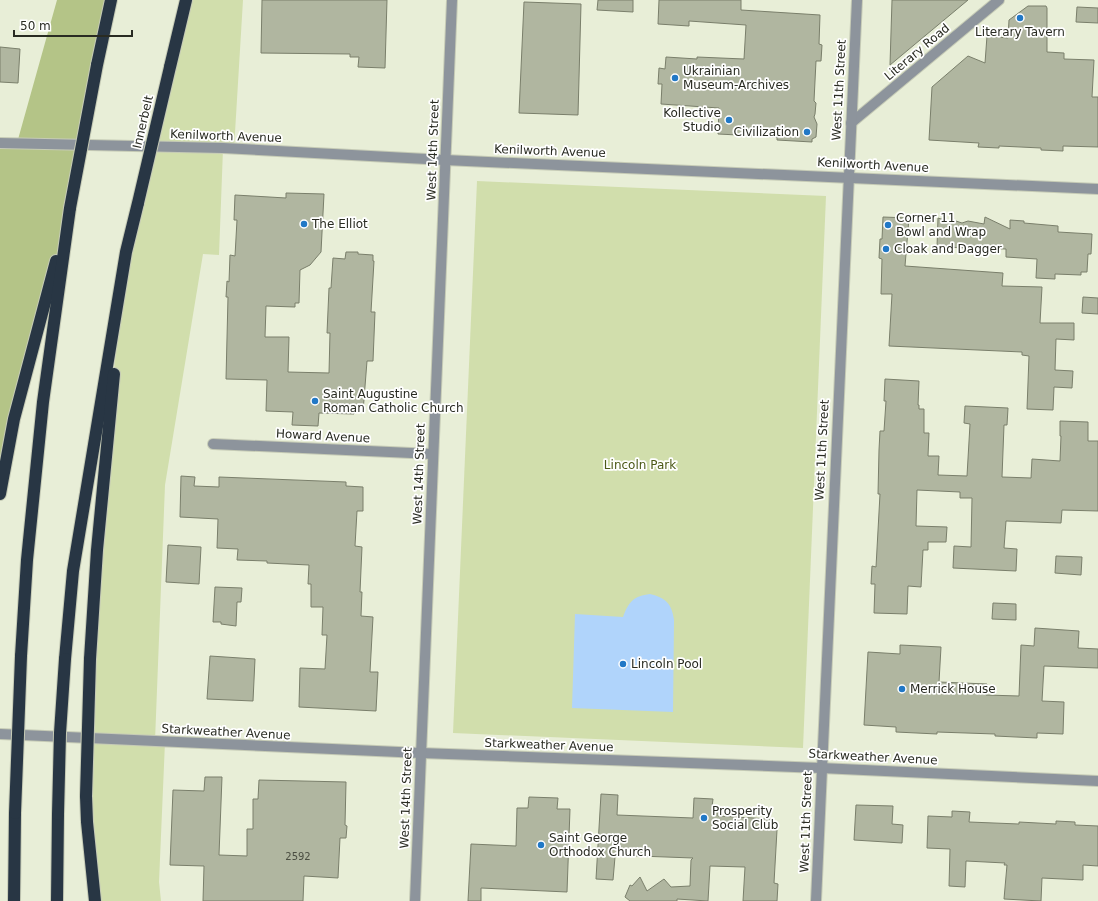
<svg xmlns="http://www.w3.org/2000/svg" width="1098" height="901" viewBox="0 0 1098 901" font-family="'DejaVu Sans',sans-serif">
	<rect width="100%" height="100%" fill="#e8eed7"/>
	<g fill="#d1deac">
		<path d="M186,0H243L234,149H223L219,255L203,254L165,485L155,741L165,742L159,882L161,901H95L89,846L97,550L111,401L126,251Z"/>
		<path d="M477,181L826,196L803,748L453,733Z"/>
	</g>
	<path fill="#b4c487" d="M57,0H111L70,208L14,419L0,494V143H17Z"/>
	<path fill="#b0d4fb" d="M650,594C666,598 672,604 674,620L673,712L572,708L575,614L623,617C629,601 634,596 650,594Z"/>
	<g fill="#b0b6a0" stroke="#7a7f6b">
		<path d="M262,0H387L385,68L358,67L359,57H350V54L261,53Z"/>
		<path d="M598,0H633V12L597,10Z"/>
		<path d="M659,0H741V10L820,15L819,44L822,45L821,61H816L814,101L816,103L815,114L814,117L817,124L816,137L812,139V142L777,140V137L718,134L719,108L661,104L662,84H658L659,68L665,69L666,57L697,59V57L744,59L746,25L689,21V26L658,24Z"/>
		<path d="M892,0H968L890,65Z"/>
		<path d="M524,2L581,4L578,115L519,113Z"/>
		<path d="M1028,6H1046L1047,8V52L1064,53V59L1094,60L1092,97H1098V147L1063,146V151L1041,150V148L999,146V148L978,147L979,143L929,140L932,87L968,56L985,63L987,36L1008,38L1009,20Z"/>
		<path d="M1077,7L1098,8V23L1076,22Z"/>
		<path d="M0,47L20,49L18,83L0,82Z"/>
		<path d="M286,193L324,194L321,252L310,265L300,270L299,303H295V307L266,306L265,337H289L288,372L329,373L330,333H327L329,288H331L333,258L345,259L346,252H358V254L373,255V261H374L371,312H375L373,361H367L363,412L354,411V414L319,413L318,426L292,425L293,412L266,411L267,380L226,379L228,297H226L227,281L229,282L230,255L235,256L237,220H234L235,195L286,198Z"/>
		<path d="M883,217L909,218L905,266L1003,273L1002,286L1042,287L1040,323H1074V340L1056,339L1055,370L1073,371L1072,388L1054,387L1053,410L1027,409L1029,356L1022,355V352L889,346L892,294H881L882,259L879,258L880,239H882Z"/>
		<path d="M985,217L1010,229V220L1024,221V223L1058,226V232L1092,234L1091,254H1088L1087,272H1081V275L1055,274V279L1036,278L1037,259L1006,257V249L937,247L938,218L950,222L956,221L962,223L968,221L984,224Z"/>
		<path d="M1083,297L1098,298V314L1082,313Z"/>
		<path d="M885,379L919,381L918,405H919V409H924V433H929L928,456H939L938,475L967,476L970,424L964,423L965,406L1008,408L1007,425H1004L1002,477L1031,478L1032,459L1060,461L1061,436H1060V421L1088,422V441H1098V511L1062,510L1061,523L1006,521L1004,548L1017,549L1016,571L953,568L954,546L971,547L972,498H960V492L917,490L916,526L947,527L946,542H928V550H923L921,587L908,586L907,614L874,613L875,584H871L872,566L876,567L880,494H878L879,450L880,431H884L886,401H884Z"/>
		<path d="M181,476L195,477L194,486L219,487V477L346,482V486L363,487V511H357L355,546L362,547L360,592H362L361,616L373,617L370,672H378L376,711L299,707L300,668L325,669L327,635H322L323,607H311V584H308L309,565L267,563V561L237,560L238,549L217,548L218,519L180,517Z"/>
		<path d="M168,545L201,547L199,584L166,582Z"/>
		<path d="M1056,556L1082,557L1081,575L1055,573Z"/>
		<path d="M215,587L242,588L241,602H237L236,626L221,624V622H213Z"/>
		<path d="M993,603L1016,604V620L992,619Z"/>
		<path d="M1035,628L1079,631L1078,648L1098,649V668L1044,666L1042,701L1064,702L1063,734L1037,733V738L995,736V734L937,732V734L896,732V727L864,725L868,652L900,654V645L941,647L939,682L987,684L986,695L1019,696L1021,645L1034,646Z"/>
		<path d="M210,656L255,659L253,701L207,699Z"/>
		<path d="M205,777H222L219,855L247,856V829H253V799H258L259,780L346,782L345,825L347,826L346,838H340L338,878L304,876L303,901H203L204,866L170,865L173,790L204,791Z"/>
		<path d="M601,794L618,795L617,815L693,818L694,798L713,799L712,807L718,808V816L771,819V830H777L774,883L778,884L777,901H743L745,867L710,866L708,901L677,899V901H630L625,897L630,885L632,886L640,877L647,891L664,879L671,887L690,886L691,860L693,858L612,855L615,857L613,880L596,879Z"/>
		<path d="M529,797L558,798L557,809H570L567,892L481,888V901H468L471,844L516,846L517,808H528Z"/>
		<path d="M856,805L893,806L892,824L903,825L902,843L854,840Z"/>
		<path d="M952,811L970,812L969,822L1019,824V822L1056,824V821L1075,822V825L1098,826V866L1083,865V880L1042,878L1041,901L1004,899L1007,865H1004L1005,863L966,861L965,887L949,886L950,849L927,848L928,816L952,817Z"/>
	</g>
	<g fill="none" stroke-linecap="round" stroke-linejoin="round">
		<g stroke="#c6cbb6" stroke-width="12">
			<g id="minor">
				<path d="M851,123L999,0"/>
				<path d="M0,143L223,148L445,160L1098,189"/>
				<path d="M213,444L433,454"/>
				<path d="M0,734L421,753L821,768L1098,781"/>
				<path d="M415,901L452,0"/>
				<path d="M816,901L857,0"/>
			</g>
		</g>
		<g stroke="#c6cbb6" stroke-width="14">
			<g id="highway">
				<path d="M97,65L111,0"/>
				<path d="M170,67L186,0"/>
				<path d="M0,494L14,419L56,261"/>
				<path d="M21,656L27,560L43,402L70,208"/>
				<path d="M65,659L73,571L126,252L138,203"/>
				<path d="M90,659L97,550L114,374"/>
				<path d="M86,796L87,822L95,901"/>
				<path d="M14,901L15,813"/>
				<path d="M57,901L58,814"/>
			</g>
		</g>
		<use href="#minor" stroke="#8d949c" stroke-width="10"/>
		<use href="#highway" stroke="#283644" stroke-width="12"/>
		<g stroke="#c6cbb6" stroke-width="14" stroke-linecap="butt">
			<g id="highway-bridge">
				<path d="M138,203L170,67"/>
				<path d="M70,208L97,65"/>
				<path d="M86,796L90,659"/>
				<path d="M15,813L21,656"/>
				<path d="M58,814L60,733L65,659"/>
			</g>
		</g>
		<use href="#highway-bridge" stroke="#283644" stroke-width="12"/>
	</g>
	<g fill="#2178c6" stroke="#fff" stroke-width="1.5">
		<circle cx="1020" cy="18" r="4"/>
		<circle cx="675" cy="78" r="4"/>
		<circle cx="729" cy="120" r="4"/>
		<circle cx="807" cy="132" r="4"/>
		<circle cx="304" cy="224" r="4"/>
		<circle cx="888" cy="225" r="4"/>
		<circle cx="886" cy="249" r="4"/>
		<circle cx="315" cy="401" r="4"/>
		<circle cx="623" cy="664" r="4"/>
		<circle cx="902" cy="689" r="4"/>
		<circle cx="704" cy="818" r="4"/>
		<circle cx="541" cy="845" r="4"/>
	</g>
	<g text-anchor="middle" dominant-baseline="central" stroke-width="3.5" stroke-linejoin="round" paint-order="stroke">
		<g font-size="10" fill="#4b4e42">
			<text x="298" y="856">2592</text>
		</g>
		<g font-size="12" fill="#292b22" stroke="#fff" text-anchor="start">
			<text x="1020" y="32" text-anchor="middle">Literary Tavern</text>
			<text x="683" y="71">Ukrainian<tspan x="683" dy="14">Museum-Archives</tspan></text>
			<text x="721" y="113" text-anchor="end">Kollective<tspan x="721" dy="14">Studio</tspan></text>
			<text x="799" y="132" text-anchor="end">Civilization</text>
			<text x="896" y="218">Corner 11<tspan x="896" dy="14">Bowl and Wrap</tspan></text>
			<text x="312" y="224">The Elliot</text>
			<text x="894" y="249">Cloak and Dagger</text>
			<text x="323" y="394">Saint Augustine<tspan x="323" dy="14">Roman Catholic Church</tspan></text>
			<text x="631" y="664">Lincoln Pool</text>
			<text x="910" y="689">Merrick House</text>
			<text x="712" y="811">Prosperity<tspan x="712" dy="14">Social Club</tspan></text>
			<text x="549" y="838">Saint George<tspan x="549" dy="14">Orthodox Church</tspan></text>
		</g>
		<g font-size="12" fill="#292b22" stroke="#fff">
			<text transform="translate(917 52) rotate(-40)">Literary Road</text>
			<text transform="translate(839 90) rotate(-87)">West 11th Street</text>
			<text transform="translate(143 122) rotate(-77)">Innerbelt</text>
			<text transform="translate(226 136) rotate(2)">Kenilworth Avenue</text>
			<text transform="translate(433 150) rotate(-88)">West 14th Street</text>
			<text transform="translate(550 151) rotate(2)">Kenilworth Avenue</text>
			<text transform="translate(873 165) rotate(3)">Kenilworth Avenue</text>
			<text transform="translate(323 436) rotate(3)">Howard Avenue</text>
			<text transform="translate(822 450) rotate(-87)">West 11th Street</text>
			<text transform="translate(419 474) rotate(-88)">West 14th Street</text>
			<text transform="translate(226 732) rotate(3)">Starkweather Avenue</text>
			<text transform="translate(549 745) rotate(2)">Starkweather Avenue</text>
			<text transform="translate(873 757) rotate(3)">Starkweather Avenue</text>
			<text transform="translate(406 798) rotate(-88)">West 14th Street</text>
			<text transform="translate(806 822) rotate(-88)">West 11th Street</text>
		</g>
		<g font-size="12" fill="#4c5917" stroke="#fff">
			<text x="640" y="465">Lincoln Park</text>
		</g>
	</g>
	<path d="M14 30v6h118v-6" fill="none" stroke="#292b22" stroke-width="2"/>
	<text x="20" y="30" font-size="12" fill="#292b22" stroke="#ffffff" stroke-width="3" paint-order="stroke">50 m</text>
</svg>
